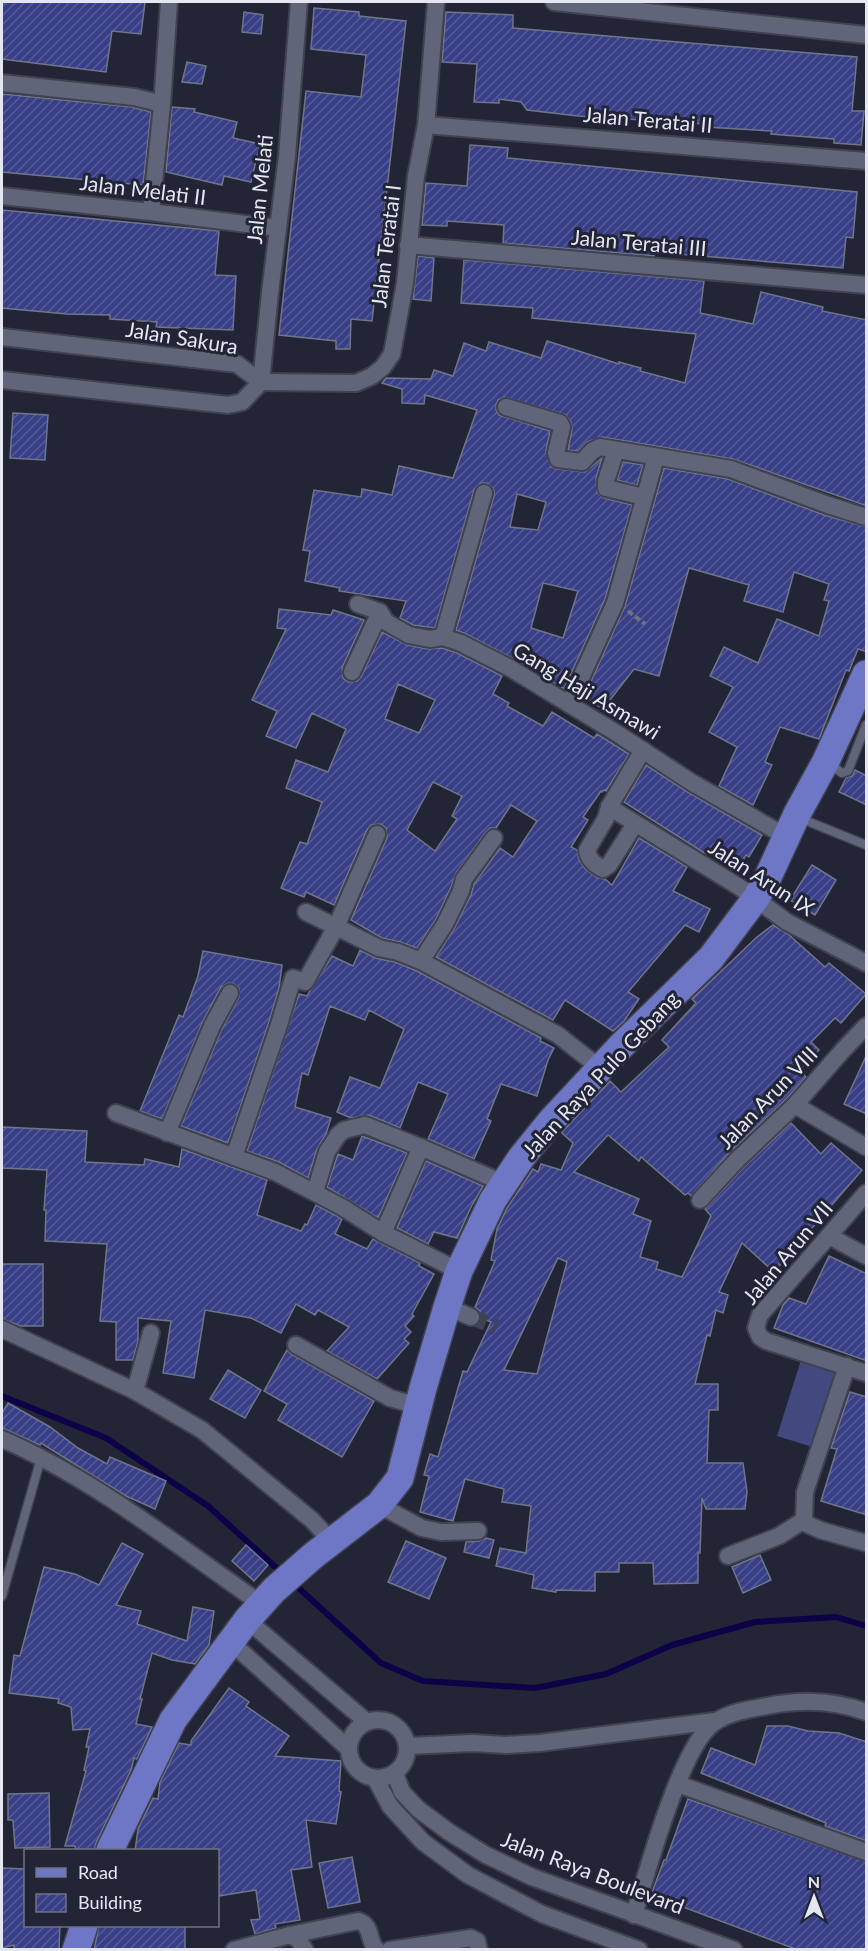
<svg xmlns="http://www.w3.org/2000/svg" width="868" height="1951" viewBox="0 0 868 1951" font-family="Lato,sans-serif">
	<defs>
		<pattern id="building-hatch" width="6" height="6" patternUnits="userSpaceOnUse" patternTransform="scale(1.5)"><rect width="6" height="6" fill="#383f87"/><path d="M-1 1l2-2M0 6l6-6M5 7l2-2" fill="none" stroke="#555b98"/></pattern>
	</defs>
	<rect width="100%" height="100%" fill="#222536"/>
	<path fill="#41497e" d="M801,1360L839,1372L816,1448L777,1436Z"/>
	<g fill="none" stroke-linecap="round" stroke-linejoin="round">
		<g stroke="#0d0148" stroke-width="6">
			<path d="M2,1396L106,1438L208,1506L282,1573"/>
			<path d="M292,1582L381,1663L423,1681L535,1688L606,1674L672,1645L755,1622L836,1617L866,1626"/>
		</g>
	</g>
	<g fill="url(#building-hatch)" stroke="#707589" stroke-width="1.5" fill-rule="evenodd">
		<path d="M2,2H145L141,34L112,31L106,72L2,59Z"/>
		<path d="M314,8L359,12V16L406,21L372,321L351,319L350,349H336V341L279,335L306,91L361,97L366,55L311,49Z"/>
		<path d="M244,12L263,15L261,34L242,32Z"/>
		<path d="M446,12L513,15V28L857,57L852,111H864L861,145L834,143V139L771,134L772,131L706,127V124L578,116L527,110L521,102L499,99V103L474,102L477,64L442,62Z"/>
		<path d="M187,62L206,66L202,84L182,82Z"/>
		<path d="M2,94L132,107L151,112L143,185L2,172Z"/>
		<path d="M172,107L195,109L194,112L237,122L233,138L260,144L251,182L224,176L222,185L166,172Z"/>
		<path d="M470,145L508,148L507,158L857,192L853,238L846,237L843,268L654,252V256L503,243L504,225L447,221V226L422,225L426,183L467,186Z"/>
		<path d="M2,210L219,231L215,275L236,276L233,330L156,327L157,322L110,319V315L67,314L2,308Z"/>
		<path d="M418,256L434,258L431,301L413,299Z"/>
		<path d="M464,260L704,281L700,313L753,324L761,292L823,307L822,311L867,320V506L733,459L602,437L587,442L578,451L568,450L572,429L571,422L566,415L504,397L498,400L496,405V410L499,415L550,431L546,451L551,467L557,469L585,472L602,458L596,478L597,493L604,498L632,505L605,599L564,689L543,676L546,671L525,665L466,634L456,630L494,496V490L487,483H481L474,490L435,628L413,625L400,618L406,601L339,591L340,588L305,581L310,551L303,550L314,490L361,497L362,489L392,495L399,466L453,478L477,410L425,395L424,404L402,403V389L382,383L386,378L431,379L434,370L453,376L464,343L486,351L489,342L541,358L547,341L619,364V362L641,368L640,371L685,383L696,334L532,318L533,308L461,303ZM517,494L546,502L538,530L510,527ZM543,583L578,591L563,638L531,628Z"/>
		<path d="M13,413L48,415L45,460L10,458Z"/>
		<path d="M623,462L643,465L637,485L617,480Z"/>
		<path d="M664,468L728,479L824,515L867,527V652L858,649L849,671L846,670L819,739L780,727L765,762L772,765L753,805L719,786L737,747L709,732L733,687L710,676L724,647L758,663L777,619L819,636L829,601L824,600L829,584L794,572L783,612L744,601L749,585L689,568L659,676L634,669L603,709L584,697L625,606Z"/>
		<path d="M279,609L331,615L333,610L364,620L342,668L343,678L348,682L357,681L361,677L382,632L407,645L428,649L442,648L457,653L502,676L493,694L509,703L507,706L543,726L552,712L594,738L597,734L629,754L606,791L604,790L602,792L601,791L583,817L588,820L571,847L577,850L579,860L585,869L598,878L605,879L612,885L639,838L687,867L673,891L710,909L699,932L685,925L628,992L639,999L624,1021L613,1031L565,1000L553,1020L436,957L454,929L471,895L474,884L500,848L513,857L537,821L511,805L496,828H490L486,832L456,873L451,887L436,919L417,948L400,942L382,938L351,920L387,838L386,828L381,824L371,825L367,830L334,905L306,892L304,897L281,888L300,842L307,844L322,802L286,788L296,760L328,772L346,729L312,713L296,748L266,736L277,711L252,700L286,629L277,628ZM398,684L435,700L419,733L385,719ZM433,782L462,796L452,816L457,819L435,851L407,830Z"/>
		<path d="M646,765L686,791L762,835L749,857L746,855L739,868L709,850L706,854L624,802Z"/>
		<path d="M855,770L867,776V805L839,792L846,778L852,776Z"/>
		<path d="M812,865L836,880L815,915L790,900Z"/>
		<path d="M773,925L788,934L825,967L829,963L866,994L841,1023L835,1018L811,1042L819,1050L800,1070L806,1077L787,1098L729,1153L691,1196L688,1193L685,1195L641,1157L639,1161L608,1135L574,1172L639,1199L633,1214L651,1221L640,1257L658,1262L656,1269L682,1277L711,1216L705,1209L744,1167L791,1123L821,1154L831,1143L862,1170L774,1272L742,1243L719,1292L728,1295L723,1313L716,1310L710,1336L707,1335L695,1384H718V1410H709L707,1463H743L747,1492L745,1509H706L702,1498L700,1553H698V1583L654,1584L653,1563H619V1572H595V1591L556,1590V1592L532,1588L534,1575L496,1566L500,1548L526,1553L531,1506L502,1502L504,1489L465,1479L453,1521L420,1512L429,1476L424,1475L430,1454L438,1457L463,1371L467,1372L491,1322L481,1318L480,1311L475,1307L495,1261L491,1260L497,1229L507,1208L533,1169L538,1172L541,1164L561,1170L573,1143L562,1133L563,1131L610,1081L621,1092L669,1047L662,1040L696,1003L692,999L757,937ZM558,1258L567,1262L537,1374L504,1370Z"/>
		<path d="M360,950L375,958L395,962L417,971L541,1038L540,1041L554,1048L548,1060L537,1096L501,1084L487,1119L491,1121L474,1159L428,1139L448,1094L418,1082L400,1128L369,1115L351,1118L337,1112L350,1077L380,1088L404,1029L369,1010L365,1020L330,1006L308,1075L302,1073L295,1107L331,1118L326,1134L317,1149L308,1178L279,1162L247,1151L299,994L307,996L332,956L353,966Z"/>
		<path d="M203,951L282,965L279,988L268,1025L228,1143L181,1126L221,1031L239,997V988L234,984L229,983L221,987L203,1021L162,1119L140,1111L179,1015L183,1017L198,976Z"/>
		<path d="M867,1054V1114L844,1104Z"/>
		<path d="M2,1127L87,1131L85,1162L144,1165L145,1159L179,1167L182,1149L267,1180L257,1215L301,1231L305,1224L307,1225L316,1205L337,1216L342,1219L335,1234L367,1249L373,1239L420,1263L419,1266L434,1274L412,1314L414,1316L405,1326L411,1332L404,1339L409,1343L377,1379L327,1351L349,1327L318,1310L315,1315L296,1304L281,1333L251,1318L205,1310L194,1378L163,1373L171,1321L138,1318V1341L133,1360H116V1322L100,1321L107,1244L45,1241L46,1210H44L47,1170L2,1168Z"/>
		<path d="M362,1136L407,1153L378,1218L327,1187L338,1154L353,1160Z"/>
		<path d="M426,1161L483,1186L471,1207L457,1238L434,1232L428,1244L397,1228Z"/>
		<path d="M829,1256L867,1274V1361L774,1328L783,1305L789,1298L806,1304Z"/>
		<path d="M2,1264H43V1326H21L2,1319Z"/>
		<path d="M287,1350L291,1354L374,1401L342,1457L278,1420L287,1404L264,1391Z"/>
		<path d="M228,1370L261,1390L245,1418L210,1399Z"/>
		<path d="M850,1392L867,1397V1515L821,1501L837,1449L831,1448Z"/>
		<path d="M8,1403L50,1427L78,1448L107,1464L110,1457L166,1481L155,1509L126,1496L41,1443L40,1445L2,1428V1413Z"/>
		<path d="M486,1538L494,1540L489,1558L464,1552L466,1542L479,1541Z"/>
		<path d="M406,1541L446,1558L429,1599L388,1582Z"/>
		<path d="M122,1543L143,1554L116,1605L141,1611L137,1624L187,1641L193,1607L214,1611L209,1645L195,1664L172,1660L152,1653L140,1699H142L136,1724L152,1727L137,1759L134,1758L131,1770L96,1843L94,1851H76L75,1846H65L86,1771L84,1770L89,1747H86L90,1729L73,1730L71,1707L58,1703L59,1699L9,1693L14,1655L20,1656L44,1567L75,1574L99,1585Z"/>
		<path d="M246,1545L268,1565L254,1581L232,1561Z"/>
		<path d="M760,1555L771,1580L743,1593L732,1567Z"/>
		<path d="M229,1688L249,1702L246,1706L289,1736L275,1756L341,1761L339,1791L341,1792L336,1824L306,1820L312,1867L291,1870L300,1920L275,1924L276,1928L255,1934L251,1920L260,1919L256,1890L218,1896V1851H135L138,1829L153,1798L158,1799L160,1782L179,1743L191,1745V1741Z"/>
		<path d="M767,1726H788L808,1731L839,1733L867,1742V1841L825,1826L826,1823L701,1773L711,1748L755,1765Z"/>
		<path d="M49,1793L50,1847L15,1848L13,1820H8V1794Z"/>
		<path d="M688,1799L867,1862V1950H798L651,1895L664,1860H666Z"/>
		<path d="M352,1857L360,1902L328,1908L319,1863Z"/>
		<path d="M2,1868L25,1869L24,1900H26V1926H60L59,1950H14V1945L2,1948Z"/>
		<path d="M99,1926H185V1950H94Z"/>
	</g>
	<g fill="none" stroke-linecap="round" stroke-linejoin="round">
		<path stroke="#3f4252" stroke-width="16" stroke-dasharray="16 8" stroke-linecap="butt" d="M471,1317L496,1327"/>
		<g stroke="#404250" stroke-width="11">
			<g id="lane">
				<path d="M829,763L842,773L848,771L866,725"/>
				<path d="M800,816L807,821L866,845"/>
				<path d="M2,1596L41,1458"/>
			</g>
		</g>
		<g stroke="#404250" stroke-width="20">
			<g id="street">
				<path d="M554,2L866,35"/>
				<path d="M2,83L134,97L151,101L162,105L169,2"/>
				<path d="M426,125L866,161"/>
				<path d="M2,196L151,212L278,228"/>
				<path d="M151,212L162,105"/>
				<path d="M408,245L866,285"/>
				<path d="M2,337L237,364L261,382"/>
				<path d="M2,380L228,405L242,402L261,382"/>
				<path d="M261,382L356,383L372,376L383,367L392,354L405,283L416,176L426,125L436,2"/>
				<path d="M261,382L270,293L287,156L299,2"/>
				<path d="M506,407L560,423L562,427L556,453L558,459L582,462L592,451L600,447L731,469L828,505L866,517"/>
				<path d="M616,450L606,481V488L644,497"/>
				<path d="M358,604L380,612L386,622L409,635L430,639L443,637L461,643L510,668L618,734L691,782L787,837"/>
				<path d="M443,637L484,493"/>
				<path d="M352,672L380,612"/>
				<path d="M569,704L615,603L656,457"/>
				<path d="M609,807L741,888L787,922L866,963"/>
				<path d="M635,824L609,865L603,869C595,865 588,860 587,850L606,818L609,807L643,750"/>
				<path d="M306,912L379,948L398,952L421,961L558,1035L600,1068"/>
				<path d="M421,961L445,924L461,891L464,879L494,838"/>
				<path d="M795,1105L866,1147"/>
				<path d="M116,1113L275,1172L342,1207L383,1233L459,1271"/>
				<path d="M167,1133L212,1026L230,993"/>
				<path d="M234,1157L278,1028L293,978L305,982L336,927L377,834"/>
				<path d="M315,1192L327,1152L338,1135L344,1130L365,1125L425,1149L503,1183"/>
				<path d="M866,1193L760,1315L756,1328L760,1337L766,1341L866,1373"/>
				<path d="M700,1200L737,1160L795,1105L843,1050L866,1026"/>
				<path d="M383,1233L421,1147"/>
				<path d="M829,1236L866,1256"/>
				<path d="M447,1307L471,1317"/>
				<path d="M2,1329L135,1391L202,1430L312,1520L331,1541"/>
				<path d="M296,1345L390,1398L418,1406"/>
				<path d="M135,1391L151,1333"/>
				<path d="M2,1439C96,1480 176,1545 260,1603"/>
				<path d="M379,1505L422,1528L441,1532L478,1531"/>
				<path d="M804,1520L805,1523L820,1530L866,1543"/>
				<path d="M728,1556L779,1536L804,1520L805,1492L847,1366"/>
				<path d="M247,1620L367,1722"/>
				<path d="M230,1643L243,1653L349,1749"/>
				<circle cx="378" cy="1749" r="29"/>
				<path d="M408,1746L472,1743L506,1745L539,1743L715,1721"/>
				<path d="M395,1774L402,1792L418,1809L449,1832L486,1855L532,1877L734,1950"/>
				<path d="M375,1778L390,1806L423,1842L468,1875L542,1914L639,1950"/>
				<path d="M678,1784L866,1852"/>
				<path d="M634,1915C647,1873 681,1744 715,1722C730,1712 750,1709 767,1706C801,1699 834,1700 866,1712"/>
				<path d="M290,1935L358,1921C373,1925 367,1941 377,1950"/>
				<path d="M234,1950L290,1935L298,1939L305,1950"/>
				<path d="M390,1950L471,1938L477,1941L479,1950"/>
			</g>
		</g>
		<g stroke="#404250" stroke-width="30">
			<g id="primary">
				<path d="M110,1850L173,1720L247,1620L274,1590L314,1555L379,1505L400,1478L423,1388L447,1307L459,1271L493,1200L521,1158L551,1121L622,1045L711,958L756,898L767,879L797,814L826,761L866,674"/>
				<path d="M76,1950L84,1926"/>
			</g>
		</g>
		<path stroke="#6f7281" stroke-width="4" stroke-dasharray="6 3" stroke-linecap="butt" d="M628,611L645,624"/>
		<use href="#lane" stroke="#616579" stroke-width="8"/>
		<use href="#street" stroke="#616579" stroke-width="16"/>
		<use href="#primary" stroke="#6e77c5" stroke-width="27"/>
	</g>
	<g text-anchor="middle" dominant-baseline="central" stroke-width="6" stroke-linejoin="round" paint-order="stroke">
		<g font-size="21" fill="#e4e7f2" stroke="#222536">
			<text transform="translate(648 119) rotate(5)">Jalan Teratai II</text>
			<text transform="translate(143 189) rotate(7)">Jalan Melati II</text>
			<text transform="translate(259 189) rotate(-84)">Jalan Melati</text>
			<text transform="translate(639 242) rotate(5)">Jalan Teratai III</text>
			<text transform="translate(385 246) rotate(-83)">Jalan Teratai I</text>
			<text transform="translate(182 337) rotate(9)">Jalan Sakura</text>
			<text transform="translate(587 690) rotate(31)">Gang Haji Asmawi</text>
			<text transform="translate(762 877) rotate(33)">Jalan Arun IX</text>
			<text transform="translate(600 1074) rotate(-47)">Jalan Raya Pulo Gebang</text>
			<text transform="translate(767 1097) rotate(-46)">Jalan Arun VIII</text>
			<text transform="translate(787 1252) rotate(-50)">Jalan Arun VII</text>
			<text transform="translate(593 1872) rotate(21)">Jalan Raya Boulevard</text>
		</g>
	</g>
	<rect width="868" height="1951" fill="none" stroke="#e4e7f2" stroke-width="6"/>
	<rect x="24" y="1849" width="195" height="78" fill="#222536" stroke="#707381" stroke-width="1.5"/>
	<rect x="36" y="1868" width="30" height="9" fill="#6e77c5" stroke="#707381" stroke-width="1.5"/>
	<text x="78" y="1879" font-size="18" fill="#e4e7f2">Road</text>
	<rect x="36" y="1894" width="30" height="18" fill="url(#building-hatch)" stroke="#707381" stroke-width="1.5"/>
	<text x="78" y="1909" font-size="18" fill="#e4e7f2">Building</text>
	<g transform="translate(814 1897)" stroke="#222536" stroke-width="4.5" paint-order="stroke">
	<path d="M0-4.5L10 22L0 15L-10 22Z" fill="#e4e7f2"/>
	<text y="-9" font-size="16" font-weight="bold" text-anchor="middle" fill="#e4e7f2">N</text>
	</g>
</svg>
